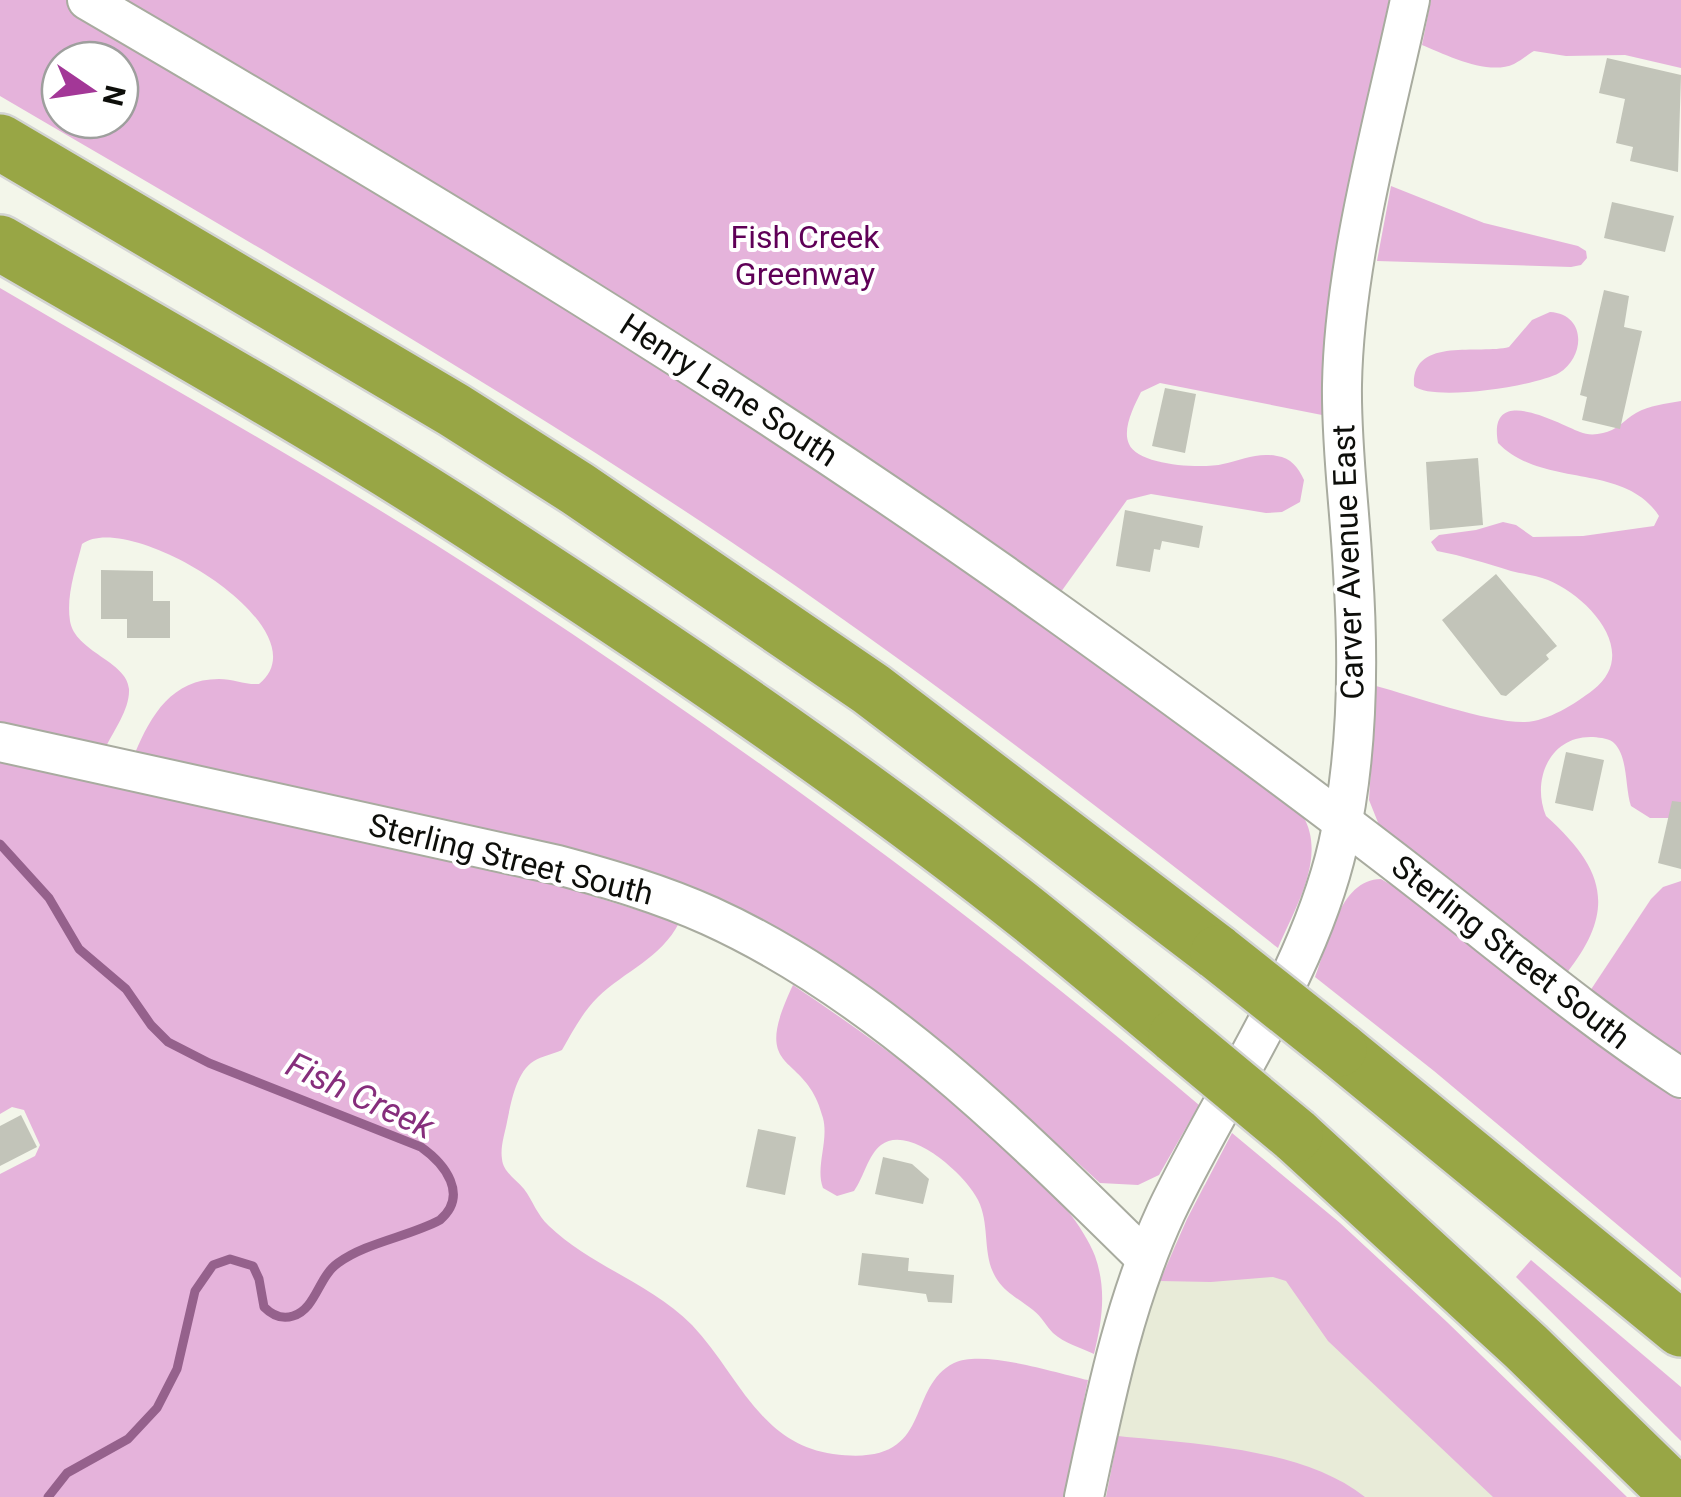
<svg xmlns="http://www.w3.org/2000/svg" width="1681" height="1497" viewBox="0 0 1681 1497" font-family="Roboto,sans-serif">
	<rect width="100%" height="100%" fill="#f3f6ea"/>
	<path fill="#e8ebd8" d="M1204,1185L1595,1497H1106L1128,1389L1151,1303L1164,1268Z"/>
	<g fill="#e5b3db" fill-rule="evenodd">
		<path d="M0,0H1389C1360,137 1322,274 1322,415L1160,383L1141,392C1134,406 1122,429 1129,444C1138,466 1203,469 1223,464C1242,460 1257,452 1277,456C1291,458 1298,467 1304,480L1300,502L1282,512L1266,513L1151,494L1127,500L1058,596L1053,627L1303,816C1327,857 1295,908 1278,948C1090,800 899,653 700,521C472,370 236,234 0,96ZM60,60H120V120H60Z"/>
		<path d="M1431,0H1681V68L1625,55L1566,56L1534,51C1527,55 1522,60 1514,64C1488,76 1446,55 1422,45Z"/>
		<path d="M1391,186L1484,223L1578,246L1586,251L1587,258L1581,265L1571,267L1377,261Z"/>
		<path d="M0,288C165,385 334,478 494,582C739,743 976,915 1199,1105L1159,1175L1138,1185L1100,1183L1000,1092L922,1030L788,936L713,896L661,876L574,849L135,753C151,715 172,679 219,679C233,679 245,685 259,684C327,629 129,508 82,544C76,568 66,595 70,621C75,652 127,661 129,689C130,709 114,730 106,747L0,723Z"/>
		<path d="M1550,312C1586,314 1586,356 1559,373C1536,386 1433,402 1414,386C1411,336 1479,355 1509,347L1532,320Z"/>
		<path d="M1681,401V818H1650L1631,806C1625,788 1628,758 1615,744C1610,738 1601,738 1593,737C1550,735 1531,780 1546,816C1604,868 1618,909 1566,974L1381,830L1369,800L1376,686C1413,696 1489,723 1525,722C1548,721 1575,704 1593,690C1641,653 1589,597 1548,580C1536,575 1523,574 1511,571C1486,563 1463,556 1437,551L1431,542L1439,535L1476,530L1503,522L1516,525L1533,537L1583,536L1654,526L1659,516C1624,462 1543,489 1498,443C1487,383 1557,423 1580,432C1587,435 1595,435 1603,433C1616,431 1624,420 1636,413C1650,405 1665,404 1681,401Z"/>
		<path d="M0,761L557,885L679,923C661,958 625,971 598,997C582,1013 573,1031 562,1050C553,1054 542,1056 534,1061C516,1072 511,1103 507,1122C505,1133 500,1147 502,1159C503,1172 516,1179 524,1189C533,1201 537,1215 549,1226C591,1266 650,1283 692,1325C737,1372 759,1444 833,1454C937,1468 903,1389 954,1363C983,1349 1056,1373 1088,1380L1064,1497H0V1174L35,1156L40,1145L24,1110L12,1107L0,1114Z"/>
		<path d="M1381,879L1420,902L1597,1044L1681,1100V1278L1434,1071L1315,977C1328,945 1339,879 1381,879Z"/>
		<path d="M1681,881V1057L1590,991L1651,899L1663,887Z"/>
		<path d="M793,985C873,1039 1062,1169 1095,1256C1107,1290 1102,1321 1094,1354C1081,1348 1064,1343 1053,1333C1046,1326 1042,1317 1033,1310C1022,1301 1006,1293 998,1281C981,1257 991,1226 978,1200C966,1175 909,1123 881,1145C868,1155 864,1177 854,1191L837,1196L823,1188C815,1167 829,1141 823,1118C806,1048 748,1079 793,985Z"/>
		<path d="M1232,1133L1340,1223L1447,1322L1627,1497H1493L1328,1341L1286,1281L1273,1277L1211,1282L1160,1281L1187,1219Z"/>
		<path d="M1531,1260L1681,1387V1441L1516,1277Z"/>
		<path d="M1118,1436C1195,1444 1303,1448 1365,1497H1106Z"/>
	</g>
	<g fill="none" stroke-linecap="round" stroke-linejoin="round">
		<path stroke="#95618c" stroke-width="9" d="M0,844L49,898L79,949L126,989L151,1025L168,1042L209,1063L421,1147C445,1164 469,1195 440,1220C408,1237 367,1242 338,1263C318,1277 316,1309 293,1316C281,1320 272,1315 264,1307L259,1279L253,1266L230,1259L213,1265L195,1291L177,1369L157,1408L128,1439L67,1473L48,1497"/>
	</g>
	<g fill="#c2c4b9">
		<path d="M1607,58L1681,75L1678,172L1630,161L1633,147L1616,143L1625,99L1599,93Z"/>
		<path d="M1612,202L1674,216L1665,252L1604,238Z"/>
		<path d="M1604,290L1629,296L1624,327L1642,331L1620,429L1582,420L1587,397L1580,395Z"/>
		<path d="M1165,388L1196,394L1185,453L1152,446Z"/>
		<path d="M1478,458L1483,525L1430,530L1426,462Z"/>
		<path d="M1125,510L1203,526L1199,548L1162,541L1160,550L1154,549L1150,572L1116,566Z"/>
		<path d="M101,570L153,571V601H170V638H127V619H101Z"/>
		<path d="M1496,574L1557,646L1546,655L1549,659L1506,696L1501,695L1442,620Z"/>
		<path d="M1566,752L1604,760L1593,811L1555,803Z"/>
		<path d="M1672,801L1681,802V869L1658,863Z"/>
		<path d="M21,1115L37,1147L0,1166V1126Z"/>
		<path d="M758,1129L796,1137L785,1195L746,1187Z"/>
		<path d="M883,1157L912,1164L929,1179L923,1204L875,1194Z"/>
		<path d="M862,1253L909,1258L908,1271L954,1275L952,1303L928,1302L926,1294L858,1285Z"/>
	</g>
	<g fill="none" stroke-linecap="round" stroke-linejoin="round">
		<g stroke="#a8ab9f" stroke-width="42">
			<g id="minor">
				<path d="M87,0C416,192 742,387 1052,609C1178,699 1304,791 1426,886C1510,951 1592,1020 1681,1078"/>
				<path d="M0,742L558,865C610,879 661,894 710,916C877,992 1017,1132 1146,1259"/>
				<path d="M1084,1497C1105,1399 1124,1303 1166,1212C1222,1094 1309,973 1338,845C1358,757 1359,661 1353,572C1350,509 1341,447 1342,385C1344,262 1384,121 1410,0"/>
			</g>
		</g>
		<g stroke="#d3d4d3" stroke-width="60">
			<g id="highway">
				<path d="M0,142L454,410L578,489L871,689L1218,953"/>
				<path d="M0,243C165,339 333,432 493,537C670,652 846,771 1013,902C1068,945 1122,991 1176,1036"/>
				<path d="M1339,1049L1681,1329"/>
				<path d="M1295,1135L1526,1347L1680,1497"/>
			</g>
		</g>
		<use href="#minor" stroke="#fff" stroke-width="38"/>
		<use href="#highway" stroke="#98a645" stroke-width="55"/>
		<g stroke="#d3d4d3" stroke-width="60" stroke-linecap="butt">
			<g id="highway-bridge">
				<path d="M1218,953L1339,1049"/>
				<path d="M1176,1036L1295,1135"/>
			</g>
		</g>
		<use href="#highway-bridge" stroke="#98a645" stroke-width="55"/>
	</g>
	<g text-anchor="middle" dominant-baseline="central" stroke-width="8" stroke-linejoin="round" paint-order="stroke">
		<g font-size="32" fill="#5f0057" stroke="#fff">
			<text x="805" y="237">Fish Creek<tspan x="805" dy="37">Greenway</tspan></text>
		</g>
		<g font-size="32" fill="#0d0e0a" stroke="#fff">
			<text transform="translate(729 390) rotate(33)">Henry Lane South</text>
			<text transform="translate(1348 562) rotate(-92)">Carver Avenue East</text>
			<text transform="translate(511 859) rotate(14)">Sterling Street South</text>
			<text transform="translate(1511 952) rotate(38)">Sterling Street South</text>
		</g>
		<g font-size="35" font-style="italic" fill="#862e7c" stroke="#fff">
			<text transform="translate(360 1096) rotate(25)">Fish Creek</text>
		</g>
	</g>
	<g transform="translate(90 90) rotate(103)"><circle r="48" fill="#ffffff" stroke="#9e9f9d" stroke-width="2.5"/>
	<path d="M0-8L18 38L0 25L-18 38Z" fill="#a33797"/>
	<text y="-15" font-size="28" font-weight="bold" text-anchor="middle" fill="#0d0e0a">N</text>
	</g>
</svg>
